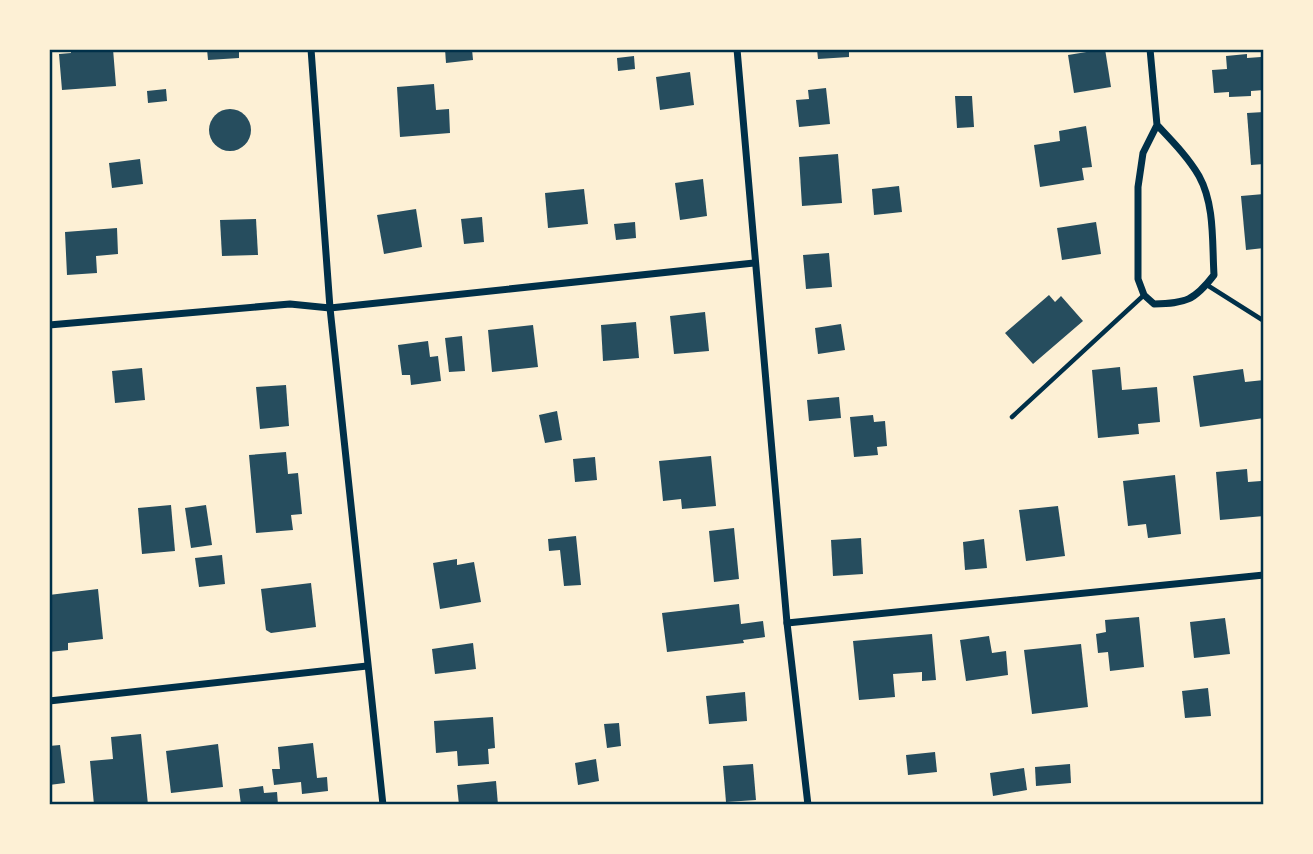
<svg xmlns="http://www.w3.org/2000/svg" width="1313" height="854" viewBox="0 0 1313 854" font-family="'Roboto Condensed',sans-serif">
	<rect width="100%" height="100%" fill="#fdf0d5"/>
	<g fill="#264d5e">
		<path d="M71,49H113L116,86L62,90L59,54L71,53Z"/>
		<path d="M207,49H239V58L208,60Z"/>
		<path d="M445,49H472L473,60L446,63Z"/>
		<path d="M817,49H849V57L818,59Z"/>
		<path d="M1105,49L1111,87L1074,93L1068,55Z"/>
		<path d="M1247,54V58L1261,57L1264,90L1251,91V96L1229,97V92L1214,93L1212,70L1227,69L1226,56Z"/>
		<path d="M634,56L635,69L618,71L617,58Z"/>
		<path d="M690,72L694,105L660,110L656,77Z"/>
		<path d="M434,84L436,110L449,109L450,133L400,137L397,87Z"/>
		<path d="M826,88L830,124L799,127L796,100L809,99L808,90Z"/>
		<path d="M166,89L167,101L148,103L147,91Z"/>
		<path d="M955,96H972L974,127L957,128Z"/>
		<circle cx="230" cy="130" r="21"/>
		<path d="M1264,112V164L1251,165L1247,113Z"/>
		<path d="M1086,126L1092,167L1082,168L1084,180L1040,187L1034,145L1060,141L1059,131Z"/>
		<path d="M838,154L842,203L802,206L799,157Z"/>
		<path d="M140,159L143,184L112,188L109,163Z"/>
		<path d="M703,179L707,216L680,220L675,183Z"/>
		<path d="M899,186L902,212L874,215L872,189Z"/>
		<path d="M584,189L588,224L548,228L545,193Z"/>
		<path d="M1264,194V248L1246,250L1241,196Z"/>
		<path d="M416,209L422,247L384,254L377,215Z"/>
		<path d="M482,217L484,242L464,244L461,219Z"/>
		<path d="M256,219L258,255L222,256L220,220Z"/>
		<path d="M635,222L636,238L616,240L614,224Z"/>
		<path d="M1096,222L1101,254L1062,260L1057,228Z"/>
		<path d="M117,228L118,254L96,256L97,273L67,275L65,232Z"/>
		<path d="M829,253L832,287L806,289L803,255Z"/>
		<path d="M1049,295L1055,302L1061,296L1083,321L1033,364L1005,333Z"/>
		<path d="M705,312L709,351L674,354L670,316Z"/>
		<path d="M636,322L639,358L603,361L601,325Z"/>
		<path d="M841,324L845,350L818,354L815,328Z"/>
		<path d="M533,325L538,367L492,372L488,330Z"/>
		<path d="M462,336L465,371L449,372L445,338Z"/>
		<path d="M428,341L430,357L438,356L441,381L411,385L410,375H402L398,345Z"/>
		<path d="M1120,367L1122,390L1157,387L1160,422L1138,424L1139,434L1098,438L1092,370Z"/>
		<path d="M142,368L145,400L115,403L112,371Z"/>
		<path d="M1243,369L1245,382L1264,380V418L1200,427L1193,376Z"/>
		<path d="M286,385L289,426L260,429L256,387Z"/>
		<path d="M839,397L841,418L809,421L807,400Z"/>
		<path d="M557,411L562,440L545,443L539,415Z"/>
		<path d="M873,415L874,422L885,421L887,446L877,447L878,455L854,457L850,417Z"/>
		<path d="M286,452L288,474L298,473L302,514L291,515L293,530L256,533L249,455Z"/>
		<path d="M711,456L716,506L682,509L681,499L663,501L659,461Z"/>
		<path d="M595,457L597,480L575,482L573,459Z"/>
		<path d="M1247,469L1248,482L1261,481L1264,516L1220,520L1216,472Z"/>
		<path d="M1175,475L1181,534L1148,538L1146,524L1128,526L1123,481Z"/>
		<path d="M171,505L175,551L142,554L138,508Z"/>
		<path d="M206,505L212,545L191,548L185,508Z"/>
		<path d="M1058,506L1065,556L1026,561L1019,510Z"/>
		<path d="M734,528L739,579L714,582L709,531Z"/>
		<path d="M576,536L581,585L564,586L560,550L549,551L548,539Z"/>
		<path d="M861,538L863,574L833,576L831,540Z"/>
		<path d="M984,539L987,568L965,570L963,542Z"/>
		<path d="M222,555L225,584L199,587L195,558Z"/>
		<path d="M457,559V565L474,562L481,602L440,609L433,563Z"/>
		<path d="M311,583L316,627L271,633L266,630L261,589Z"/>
		<path d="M98,589L103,639L68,643V650L49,652V595Z"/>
		<path d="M739,604L741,624L763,621L765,637L743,640L744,643L667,652L662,613Z"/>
		<path d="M1139,617L1144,667L1110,671L1108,652L1098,653L1096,634L1106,632L1105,620Z"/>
		<path d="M1225,618L1230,654L1194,658L1190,622Z"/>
		<path d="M932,634L936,680L922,681V672L893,674L895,697L859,700L853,641Z"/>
		<path d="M989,636L992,653L1006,651L1008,675L966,681L960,640Z"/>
		<path d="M473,643L476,669L435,674L432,649Z"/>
		<path d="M1081,644L1088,707L1032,714L1024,650Z"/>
		<path d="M1208,688L1211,716L1185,718L1182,691Z"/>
		<path d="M745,692L747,721L709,724L706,696Z"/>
		<path d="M493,717L495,748L488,749L489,764L458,766L457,751L436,753L434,721Z"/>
		<path d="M619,723L621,746L607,748L604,724Z"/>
		<path d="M141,734L148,805H94L90,761L113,759L111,737Z"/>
		<path d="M313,743L317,778L327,777L328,791L302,794L301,782L274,785L272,769H280L278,747Z"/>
		<path d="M218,744L223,787L171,793L166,751Z"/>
		<path d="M60,745L65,783L49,785V746Z"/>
		<path d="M935,752L937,772L908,775L906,755Z"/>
		<path d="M596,759L599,781L578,785L575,763Z"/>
		<path d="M753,764L756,800L726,802L723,766Z"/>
		<path d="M1070,764L1071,783L1036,786L1035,767Z"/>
		<path d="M1024,768L1027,790L993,796L990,773Z"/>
		<path d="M496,781L498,805H459L457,785Z"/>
		<path d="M263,786L264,793L277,792L278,805H241L239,789Z"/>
	</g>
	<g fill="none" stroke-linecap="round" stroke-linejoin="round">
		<g stroke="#003049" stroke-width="4.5">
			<path d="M1207,285L1264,321"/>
			<path d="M1012,417L1144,295"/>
		</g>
		<g stroke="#003049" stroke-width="7">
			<path d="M311,49L330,308L383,805"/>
			<path d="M737,49L787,623L808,805"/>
			<path d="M1150,49L1157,125L1143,153L1138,187V279L1144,295L1154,304C1186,303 1194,301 1214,275C1212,243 1215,205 1199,176C1188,157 1172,141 1157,125"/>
			<path d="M49,325L290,304L330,308L754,263"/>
			<path d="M787,623L1264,575"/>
			<path d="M49,701L367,666"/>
		</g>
	</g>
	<rect width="1313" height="854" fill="none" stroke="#fdf0d5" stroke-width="102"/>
	<rect x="51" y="51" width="1211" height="752" fill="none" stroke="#003049" stroke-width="2.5"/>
</svg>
